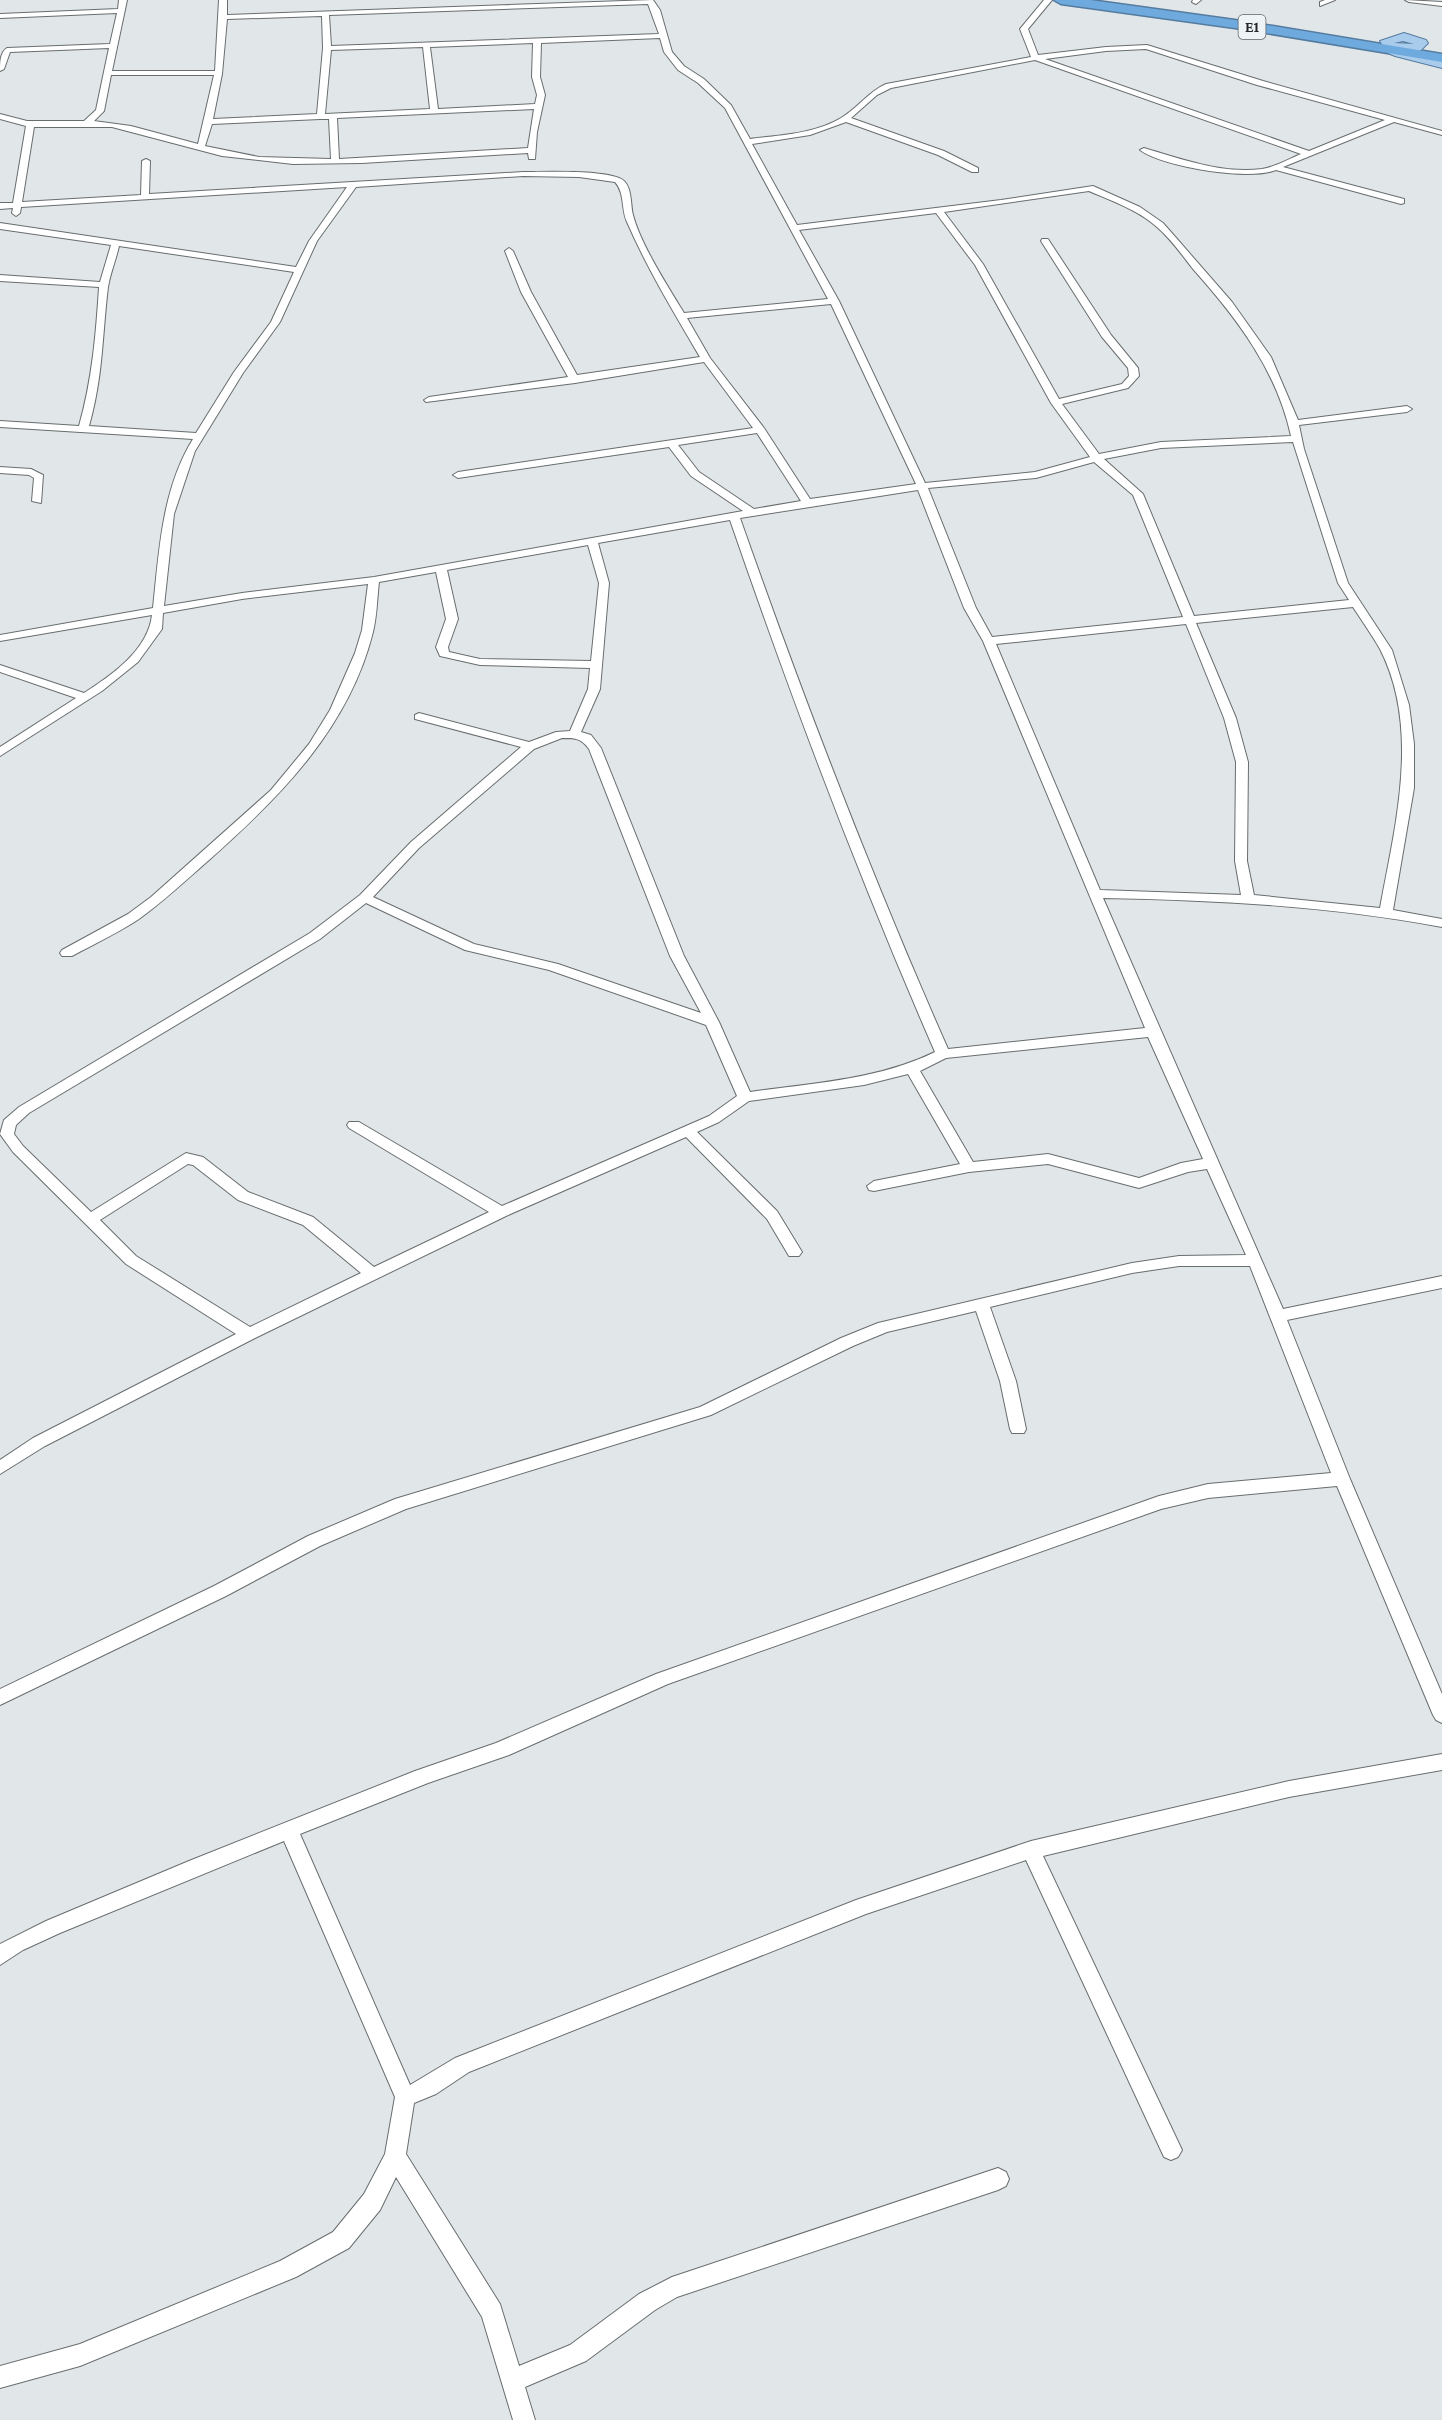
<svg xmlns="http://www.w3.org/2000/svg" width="1442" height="2420" viewBox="0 0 1442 2420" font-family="'Crimson Pro',serif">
	<rect width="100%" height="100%" fill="#e1e7e9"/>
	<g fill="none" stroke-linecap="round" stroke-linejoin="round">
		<g stroke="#686d6e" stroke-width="2">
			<g id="minor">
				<path d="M119,0H127L112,71H215L219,0H227V15L653,0L660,10L672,52L684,66L704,79L731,105L750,139C780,135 814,134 841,118C858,108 868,92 886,84L1031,57L1020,29L1044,0H1052L1028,29L1038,55L1106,47L1147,45L1263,81L1442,131V135L1394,122L1283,167L1404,199V203L1401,204L1276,170C1249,181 1163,167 1140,150L1144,148C1182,159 1221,174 1262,169C1275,167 1289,159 1301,154L1035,60L891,88L877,95L851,118L944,151L978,168V172H972L938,155L846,122L810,135L752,144L797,225L1001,200L1093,186L1140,207L1163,223L1178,240L1232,302L1271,357L1298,420L1407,406L1412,409L1407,412L1299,425L1304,449L1348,583L1392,650L1409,705L1414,744V788L1393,910L1442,919V927C1330,906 1217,900 1103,898L1283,1309L1442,1276V1288L1287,1320L1350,1479L1442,1694V1723L1436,1720L1433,1715L1337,1486L1208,1498L1161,1509L668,1684L509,1755L428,1783L300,1834L410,2085L455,2058L856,1900L1031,1841L1289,1781L1442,1754V1770L1289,1797L1043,1856L1182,2150L1178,2157L1171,2160L1164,2157L1026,1860L866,1914L469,2072L436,2094L414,2103L406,2154L500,2304L519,2366L570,2345L639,2294L672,2277L998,2168L1006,2172L1009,2179L1006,2186L998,2190L677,2297L655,2310L586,2361L525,2387L535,2420H513L482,2317L396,2177L380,2210L349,2248L296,2277L80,2366L0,2388V2366L80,2344L280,2261L333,2232L364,2194L385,2154L395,2097L284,1841L60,1933L23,1950L0,1965V1944L46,1921L189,1861L415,1771L496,1743L656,1674L1159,1496L1208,1484L1331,1473L1250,1266H1179L1132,1273L990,1307L1016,1381L1026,1429L1024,1433H1012L1010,1429L1000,1381L976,1311L887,1332L853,1346L711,1415L406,1509L320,1546L226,1596L0,1705V1689L214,1586L308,1536L395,1499L700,1407L841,1338L878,1323L1132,1263L1179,1256L1246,1255L1207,1169L1188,1172L1139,1188L1048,1164L969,1172L874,1191L869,1190L867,1186L874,1181L960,1164L908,1074L864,1085L749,1101L719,1122L697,1132L777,1211L802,1252L799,1256H789L767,1219L686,1137L506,1216L255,1338L45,1446L0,1474V1460L33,1438L236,1334L126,1264L13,1152L0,1134L4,1120L19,1107L310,933L360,895L411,842L521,747L415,719V715L419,713L529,742L556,732L570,731L588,689L590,668L480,665L440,656L436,647L446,619L436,572L379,582C377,599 377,616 373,632C349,728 280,797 209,860C186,880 164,901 139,919C118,933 94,944 72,956H62L60,953L62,950L128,914L151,897L271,790L309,744L330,710L355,653L362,630L368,584L242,599L163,613L162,629L138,662L102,691L0,756V747L76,698L0,672V665L84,693C112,675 148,650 152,615L0,641V635L153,608C159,551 162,489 193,439L0,427V421L79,426C92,380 96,335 99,287L0,281V275L100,282L111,245L0,229V223L296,267L309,241L347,187L21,207L20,213L16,216L12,213L13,208L0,209V203H13L26,126L0,119V114L27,121H84L96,110L109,48L10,52L4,69L0,71C0,63 0,52 7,48L110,44L117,13L0,18V14L118,9ZM648,4L659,34L331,46L329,15ZM322,16L323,48L317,114L213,119L222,74L227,19ZM660,38L664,52L678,70L698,83L725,108L828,299L684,313C668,287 640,243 633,215C630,204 633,183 619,178C599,170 547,172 523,172L149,194L150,161L146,159L142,161L141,195L22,202L34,127H112L222,156L293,164L362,163L528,153L529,159H535L537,132L545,95L540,77L541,43ZM533,43L532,77L537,95L535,104L438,109L430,47ZM423,47L430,109L325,114L331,50ZM1146,49L1257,85L1385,120L1309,151L1045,59L1106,51ZM111,75H214L198,144L131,126L94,121L104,111ZM534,109L528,148L339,159L337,118ZM320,119H329L331,159L259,157L205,146L212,124ZM523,176L579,177L615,182C625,193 621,209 627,222C648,270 674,313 700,357L577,375L531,292L513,251L509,248L505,251L521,292L568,377L429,397L424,400L426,402L575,383L704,362L753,428L458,472L453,475L458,478L669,447L691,476L743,511L374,577L242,593L164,606L174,514L195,451L243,373L280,322L317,241L356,187ZM1089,191C1112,201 1138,210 1157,227C1171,239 1182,255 1193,269C1237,318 1277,371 1291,436L1161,442L1099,454L1062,404L1128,388L1139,376L1138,368L1111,335L1048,239H1042L1041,241L1102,337L1128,368L1129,376L1122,384L1059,399L983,264L944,212ZM936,213L975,265L1051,403L1090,457L1035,472L925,483L839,301L799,230ZM119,246L294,272L271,322L234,372L196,433L89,426C103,377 102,337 108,287C110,274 116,260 119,246ZM831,304L916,484L810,499L764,428L710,358L687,318ZM757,433L801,501L754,509L699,472L678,445ZM1293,442L1338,583L1349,600L1194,616L1143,494L1104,459L1161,448ZM1094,462L1133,495L1183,617L992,637L976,608L928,488L1036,478ZM918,490L964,608L983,641L1145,1028L948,1049C871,875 803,697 740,518ZM730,520C792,700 859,878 935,1052C878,1080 812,1083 750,1092L719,1022L684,956L601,748L591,735L581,732L600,689L609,583L598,543ZM588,545L599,583L591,661L480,659L449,652L448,647L458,619L447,570ZM1353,607C1362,621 1372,635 1380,649C1421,729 1395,826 1380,908L1254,895L1247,861L1248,762L1236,718L1196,623ZM1186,624L1224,718L1236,762L1235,861L1241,895L1100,890L996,644ZM562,738C575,738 581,738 589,749L670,956L701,1013L558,964L474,944L373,897L419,848L534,749ZM366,903L465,950L549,970L706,1025L737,1096L709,1116L502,1206L359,1122H349L347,1125L349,1128L489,1212L374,1267L313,1217L248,1192L203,1157L186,1153L91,1212L23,1146L14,1134L16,1125L29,1113L320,939ZM1148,1037L1203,1159L1181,1163L1139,1178L1048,1154L973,1162L920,1071L946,1058ZM188,1164L193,1165L238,1200L303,1225L361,1273L250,1327L136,1256L100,1220Z"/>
				<path d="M1193,0H1201L1196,4L1192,2Z"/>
				<path d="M1325,0H1335L1320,6V2Z"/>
				<path d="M1405,0L1442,2V6L1409,2Z"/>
				<path d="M0,467L31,469L43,475L41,503L32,501L34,478L29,475L0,473Z"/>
			</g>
		</g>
		<g stroke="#557c9f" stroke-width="2">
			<path id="primary" d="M1404,33L1426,40L1428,43L1421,50L1412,53L1442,60V68L1395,56L1388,53L1380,41ZM1403,41L1414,44L1394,43Z"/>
		</g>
		<g stroke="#557c9f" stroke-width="3">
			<path id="motorway" d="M1054,0H1090L1242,21L1442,54V62L1242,29L1061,4Z"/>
		</g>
		<use href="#minor" fill="#fff" fill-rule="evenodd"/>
		<use href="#primary" fill="#a9ccec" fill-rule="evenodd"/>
		<use href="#motorway" fill="#6faadf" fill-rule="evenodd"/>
	</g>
	<g text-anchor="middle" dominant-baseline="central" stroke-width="6" stroke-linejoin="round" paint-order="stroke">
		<rect fill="#eef4f6" stroke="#616465" stroke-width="1.5" x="1238.5" y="15" width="27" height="24" rx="4.5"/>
		<g font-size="15" font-weight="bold" fill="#242627">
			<text x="1252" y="27">E1</text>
		</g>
	</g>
</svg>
